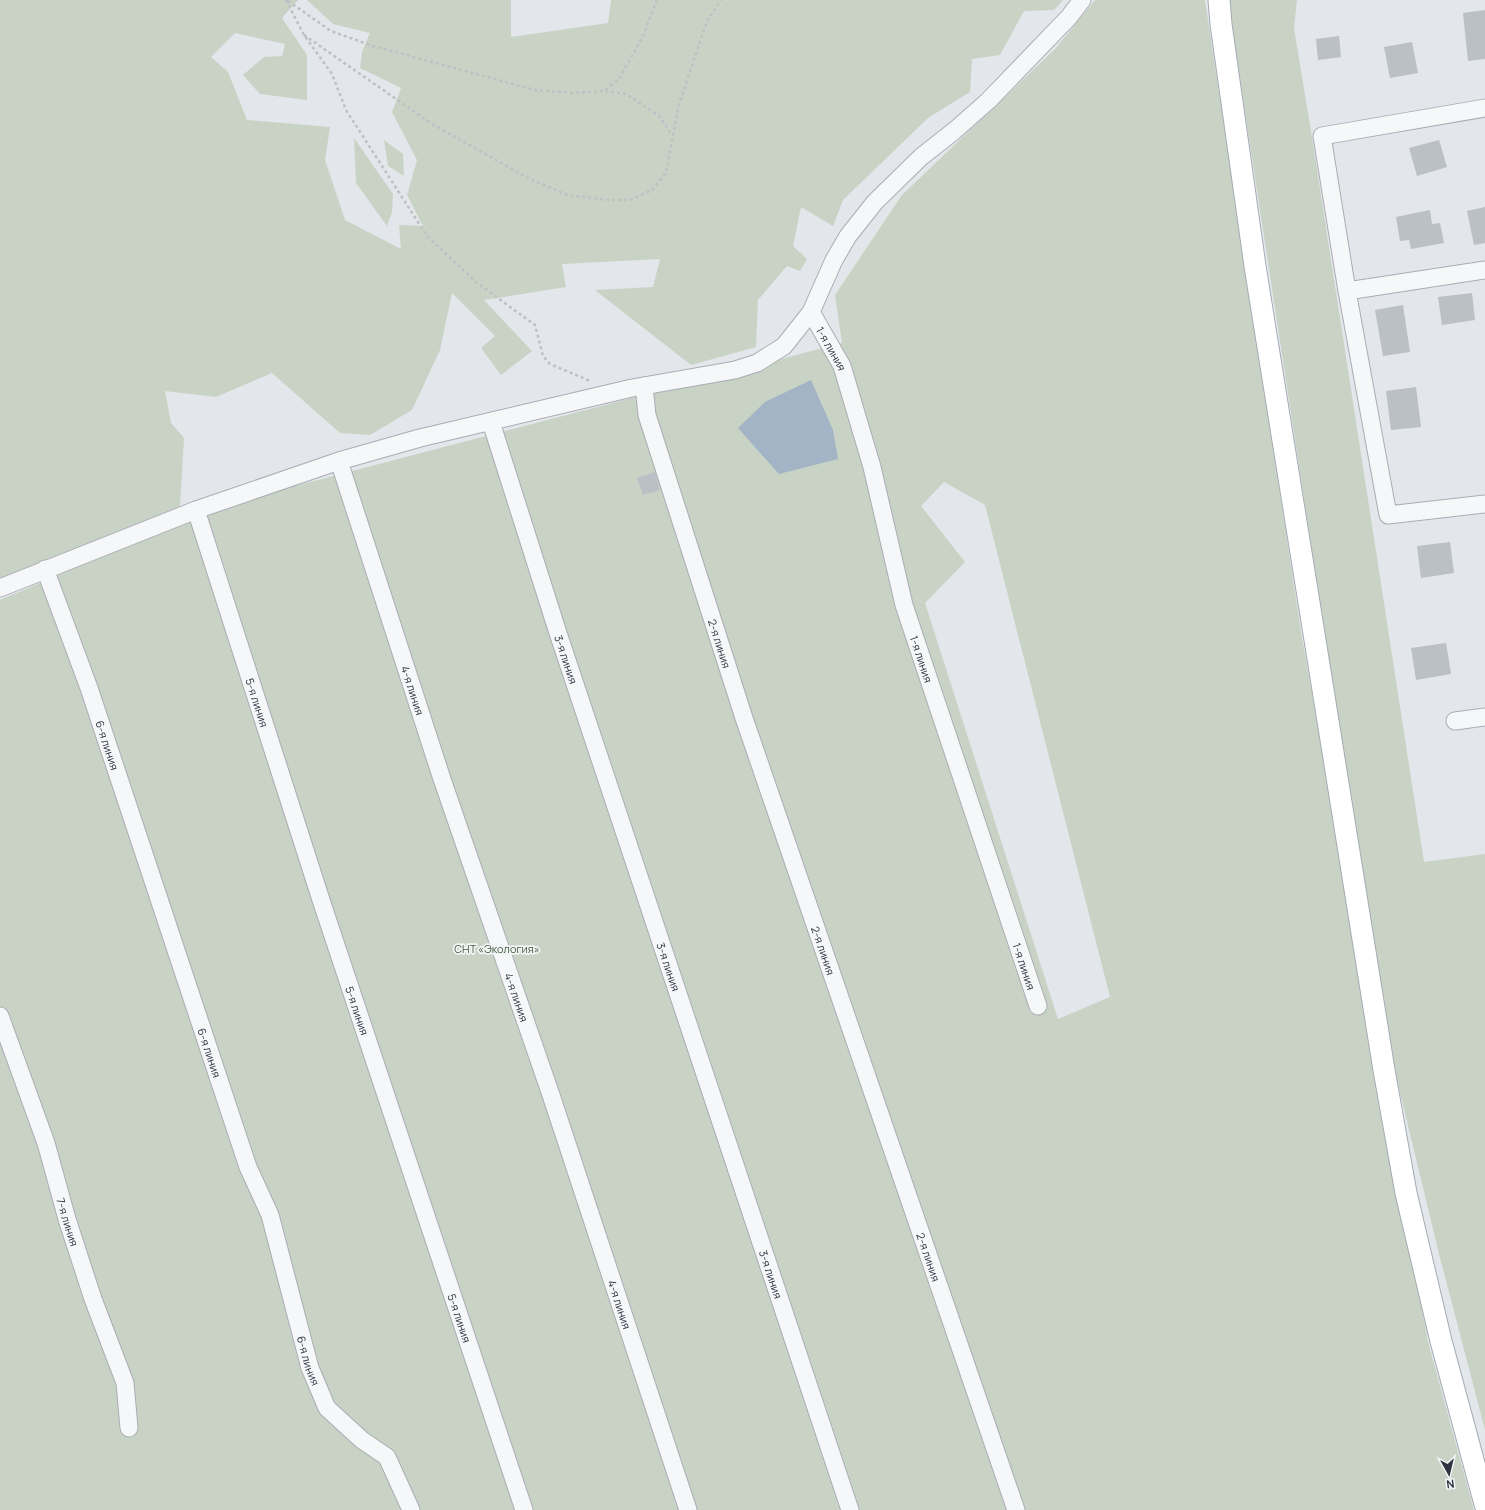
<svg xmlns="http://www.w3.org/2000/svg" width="1485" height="1510" viewBox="0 0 1485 1510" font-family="Manrope,sans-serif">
	<rect width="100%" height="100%" fill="#e3e6ea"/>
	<g fill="#c9d3c5" fill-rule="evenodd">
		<path d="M0,0H298L282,18L307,55V100L260,94L243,75L264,57L282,56L285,44L235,33L211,57L228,72L247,120L330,127L325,160L345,220L401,249L399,225L423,226L407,195L417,160L392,112L401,88L360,68L362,52L370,33L333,24L307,0H511V37L608,23L611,0H1063L1054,10L1024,11L1000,55L972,59L970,92L928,118L843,200L833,226L801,207L793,246L807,259L800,271L787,266L758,300L756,347L691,365L595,290L653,287L660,259L562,264L566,287L484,300L532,351L501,375L481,348L495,336L452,293L440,350L412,410L370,435L340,433L272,373L216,397L165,391L171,423L184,438L180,506L0,578Z"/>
		<path d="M1095,0H1205L1301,632L1428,1342L1474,1510H0V600L222,505L842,343L835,295L902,195L1055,49ZM944,482L985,505L1110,997L1058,1019L925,603L965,562L921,506Z"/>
		<path d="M1228,0H1297L1294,28L1312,137L1424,862L1485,854V1430L1438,1250L1385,1030Z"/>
		<path d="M354,138L393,194L392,212L387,226L356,183Z"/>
		<path d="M384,140L403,154L404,176L388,166Z"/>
	</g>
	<path fill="#a2b4c6" d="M811,380L833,430L838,459L779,474L738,428L765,402Z"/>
	<g fill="#bbbfc6">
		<path d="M1485,10V59L1468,61L1463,13Z"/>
		<path d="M1339,36L1341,57L1318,60L1316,39Z"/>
		<path d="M1412,42L1418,73L1390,78L1384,47Z"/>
		<path d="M1439,140L1447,167L1417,176L1409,148Z"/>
		<path d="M1485,207V243L1474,245L1467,211Z"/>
		<path d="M1430,210L1432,224L1440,223L1444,243L1411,249L1409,240L1400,241L1396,217Z"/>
		<path d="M1472,293L1475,320L1442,325L1438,297Z"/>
		<path d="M1403,305L1410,352L1383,356L1375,310Z"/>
		<path d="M1416,387L1421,427L1391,430L1386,391Z"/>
		<path d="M655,472L660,490L643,495L637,478Z"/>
		<path d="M1450,542L1454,573L1421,578L1417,546Z"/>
		<path d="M1446,643L1451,674L1416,680L1411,648Z"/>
	</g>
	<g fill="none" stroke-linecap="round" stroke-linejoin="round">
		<g stroke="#a9adb4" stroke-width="19">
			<g id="minor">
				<path d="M1485,108L1322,136L1347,291L1388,515L1485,504"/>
				<path d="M1347,291L1485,270"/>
				<path id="s1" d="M811,312L842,366L872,467L904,605L1038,1006"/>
				<path id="s2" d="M644,386L647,415L744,718L1016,1510"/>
				<path id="s3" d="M491,422L558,633L850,1510"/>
				<path id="s4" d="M339,461L442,779L551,1095L688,1510"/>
				<path id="s5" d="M196,510L322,903L524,1510"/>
				<path id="s6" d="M45,569L89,688L248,1167L270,1215L310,1368L327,1408L362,1440L387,1457L411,1510"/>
				<path d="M0,588L196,510L339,461L420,438L632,388L735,370L757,363L784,346L811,312L834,260L848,236L875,202L921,157L954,131L988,101L1069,17L1082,0"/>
				<path d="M1455,721L1485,717"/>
				<path id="s7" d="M0,1016L46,1143L67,1219L93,1299L125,1383L129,1428"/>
			</g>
		</g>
		<g stroke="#a4abb5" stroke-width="23">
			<path id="major" d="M1219,0L1221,24L1255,266L1384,1070L1406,1193L1441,1341L1485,1504"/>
		</g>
		<g stroke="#bec0c5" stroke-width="2.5" stroke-dasharray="3 3" stroke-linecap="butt">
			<path d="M286,0L304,35L332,74L346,110L427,236L476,282L535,325L543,356L550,364L590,381"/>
			<path d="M288,1L331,31L373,46L535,90L572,93L604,91L619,79L643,36L657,0"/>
			<path d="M304,35L432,124L528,178L567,195L610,200H630L652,190L666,173L679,104L707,21L721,0"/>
			<path d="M605,91L626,94L659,116L672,135"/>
		</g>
		<use href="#minor" stroke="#f6f7f9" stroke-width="17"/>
		<use href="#major" stroke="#fff" stroke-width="21"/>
	</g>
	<g text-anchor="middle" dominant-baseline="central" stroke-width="3.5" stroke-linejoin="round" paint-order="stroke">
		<g font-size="11" fill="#2d3441" stroke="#f3f5f7">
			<text stroke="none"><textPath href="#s1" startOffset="42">1-я линия</textPath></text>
			<text stroke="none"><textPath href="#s2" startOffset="269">2-я линия</textPath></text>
			<text stroke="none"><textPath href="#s3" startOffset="249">3-я линия</textPath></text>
			<text stroke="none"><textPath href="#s1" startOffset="366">1-я линия</textPath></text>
			<text stroke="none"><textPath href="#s4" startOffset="241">4-я линия</textPath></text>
			<text stroke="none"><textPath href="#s5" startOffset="202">5-я линия</textPath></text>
			<text stroke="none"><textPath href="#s6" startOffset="187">6-я линия</textPath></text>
			<text stroke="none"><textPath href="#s2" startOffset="593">2-я линия</textPath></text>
			<text stroke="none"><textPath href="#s3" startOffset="573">3-я линия</textPath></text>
			<text stroke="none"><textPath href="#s1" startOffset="690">1-я линия</textPath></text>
			<text stroke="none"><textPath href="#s4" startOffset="565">4-я линия</textPath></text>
			<text stroke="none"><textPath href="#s5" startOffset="526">5-я линия</textPath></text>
			<text stroke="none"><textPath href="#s6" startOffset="511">6-я линия</textPath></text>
			<text stroke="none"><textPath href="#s7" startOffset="217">7-я линия</textPath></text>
			<text stroke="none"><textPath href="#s2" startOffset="917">2-я линия</textPath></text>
			<text stroke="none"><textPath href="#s3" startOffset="897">3-я линия</textPath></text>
			<text stroke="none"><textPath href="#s4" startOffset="889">4-я линия</textPath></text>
			<text stroke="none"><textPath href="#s5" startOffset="850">5-я линия</textPath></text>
			<text stroke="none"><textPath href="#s6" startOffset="835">6-я линия</textPath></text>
		</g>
		<g font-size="11" fill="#415b3c" stroke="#f3f5f7">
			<text x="497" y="948">СНТ «Экология»</text>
		</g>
	</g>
	<g transform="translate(1449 1474) rotate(172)" stroke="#f3f5f7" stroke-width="3" paint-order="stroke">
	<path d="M0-3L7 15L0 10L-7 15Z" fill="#2d3441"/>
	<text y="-6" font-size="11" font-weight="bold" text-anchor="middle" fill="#2d3441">N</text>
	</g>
</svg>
